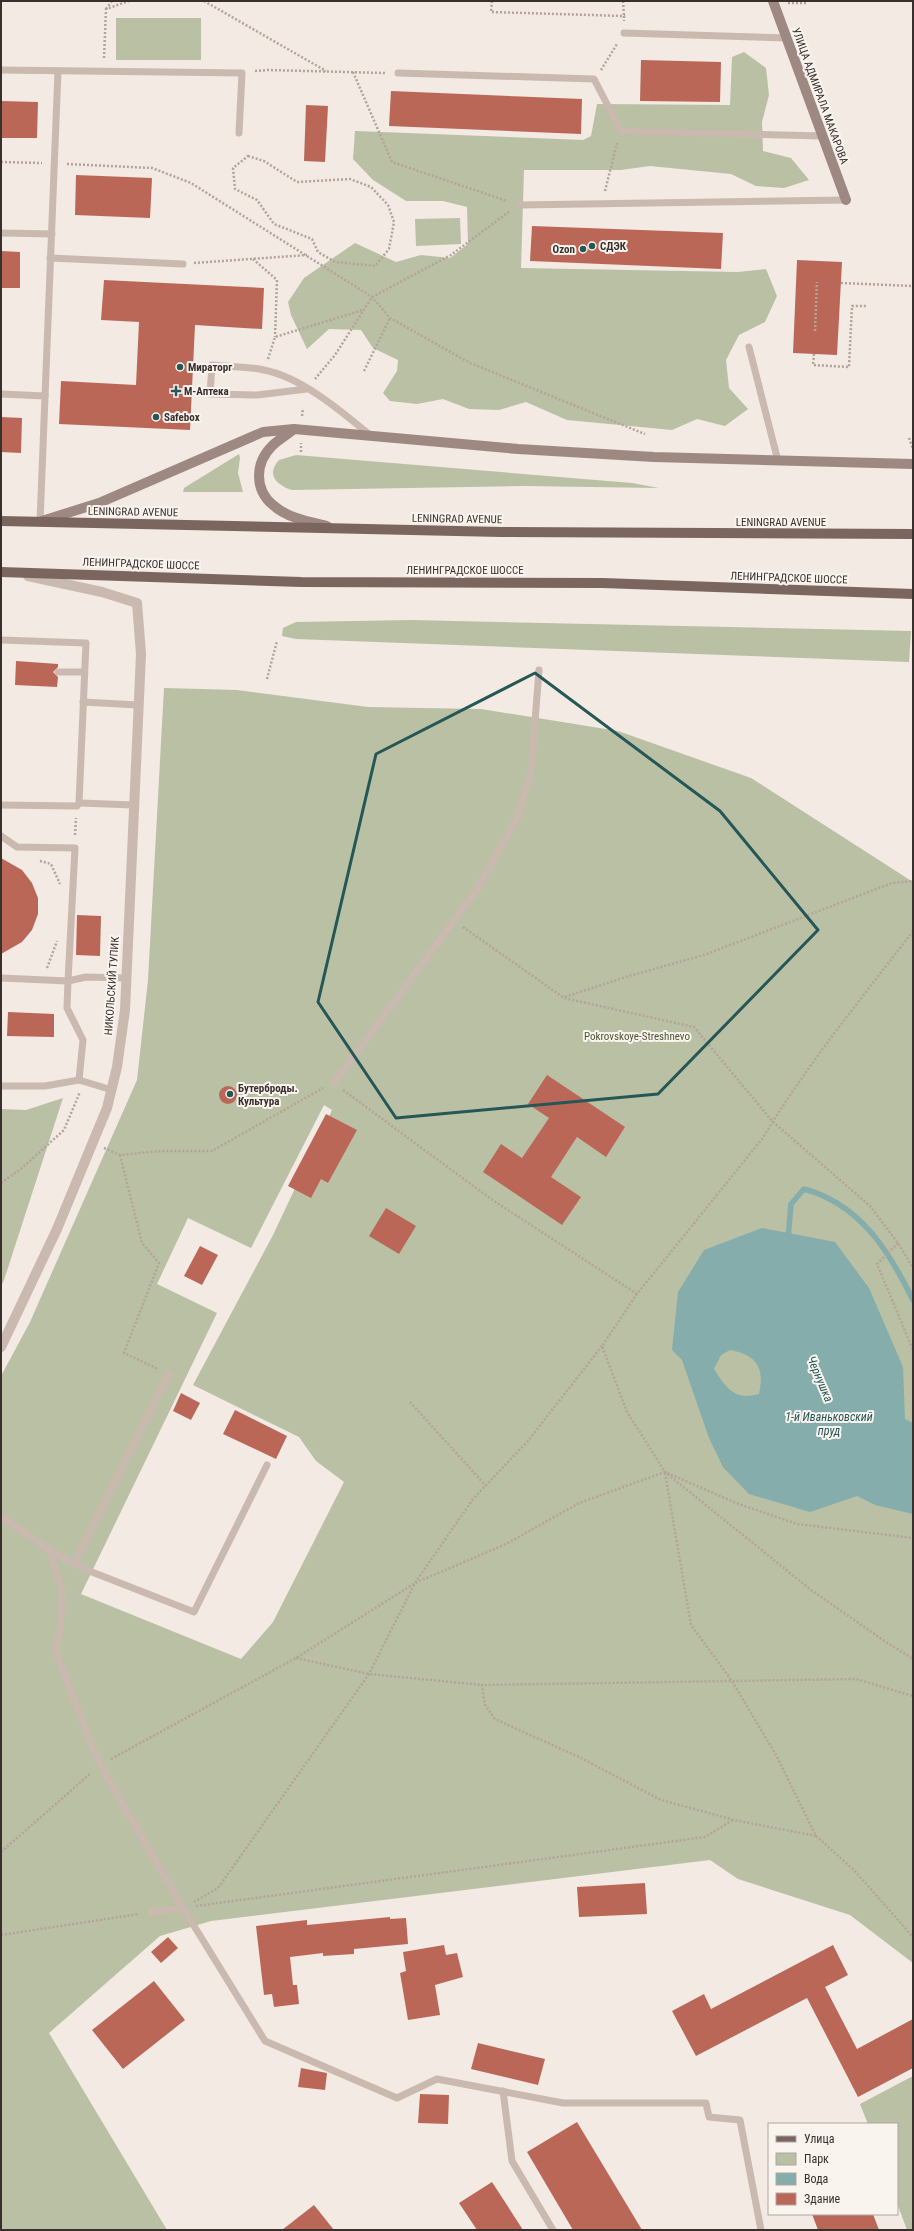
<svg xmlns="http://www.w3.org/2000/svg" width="914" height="2231" viewBox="0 0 914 2231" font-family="'Roboto Condensed',sans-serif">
	<rect width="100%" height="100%" fill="#f2eae3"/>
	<g fill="#b9c0a4" fill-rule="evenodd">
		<rect x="116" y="18" width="85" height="42"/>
		<path d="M744,52L766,68L769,95L762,122L763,151L791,158L809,180L784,188L756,186L731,174L650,166L621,170H524L521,268L738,272L766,269L777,296L765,322L739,335L726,360L729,388L748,409L725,426L697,419L672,430L567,420L526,402L499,410L469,409L443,399L417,404L390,401L383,393L397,371L398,360L373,348L361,330L329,329L307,349L291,315L288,302L304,278L355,243L396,262L421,255L450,258L468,244L467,207L443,201H406L373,180L353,159L355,131L583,140L591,136L597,104L730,105L732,57Z"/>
		<path d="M460,218L461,244L416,246L415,219Z"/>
		<path d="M239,454L240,458L238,473L243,492H183L184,488Z"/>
		<path d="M296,455L632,483L659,488L524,486L292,490C276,485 266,474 279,460Z"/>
		<path d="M411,620L911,631L909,662L296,639L282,636L283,628L296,622Z"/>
		<path d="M164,688L237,690L368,707L481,709L618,731L751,778L913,882V1963L850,1915L738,1879L710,1860L211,1921L160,1936L49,2033L167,2230H1V1376L30,1322L137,1080L148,980ZM324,1105L332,1110L273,1235L193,1385L299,1437L316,1461L344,1482L273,1622L241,1659L81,1594L217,1313L157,1284L188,1218L251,1248Z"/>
		<path d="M63,1098L4,1280L1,1286V1109L26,1110Z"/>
		<path d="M913,2076V2230H907L897,2203V2124H868L860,2104Z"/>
	</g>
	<path fill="#84adab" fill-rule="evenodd" d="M762,1228L835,1242L869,1288L903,1367L905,1419L913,1423V1514L875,1505L857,1496L810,1512L749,1494L723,1467L709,1438L682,1360L672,1350L678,1292L704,1250ZM730,1350C757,1355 765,1368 759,1394C735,1401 726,1388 714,1369L721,1355Z"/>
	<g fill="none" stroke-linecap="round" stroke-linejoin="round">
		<path stroke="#84adab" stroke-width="5.5" d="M788,1239L791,1204L804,1189C860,1204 889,1251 913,1300"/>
	</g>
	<g fill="#bb6758">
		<path d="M641,60L721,62L720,102L640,101Z"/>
		<path d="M391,91L582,99L581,134L389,126Z"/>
		<path d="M1,101L38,102L37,138H1Z"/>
		<path d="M306,105L328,106L325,162L304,161Z"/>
		<path d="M76,175L152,178L150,218L75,215Z"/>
		<path d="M532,226L723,233L721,269L530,261Z"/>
		<path d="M1,251L20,252V288H1Z"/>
		<path d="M797,260L842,262L837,355L793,353Z"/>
		<path d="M104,280L264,288L262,329L195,325L190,430L59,424L61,381L136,385L139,322L101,320Z"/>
		<path d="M1,417L22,418L21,453L1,452Z"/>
		<path d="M16,661L58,664V667L53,672L58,677L57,687L15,685Z"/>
		<path d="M1,858L22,870L32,883L38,898V914L32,930L22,942L1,954Z"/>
		<path d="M77,915L101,916L100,956L76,955Z"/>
		<path d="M8,1012L54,1014V1037L7,1036Z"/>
		<path d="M547,1075L625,1127L606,1157L577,1137L551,1177L581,1197L562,1225L483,1172L501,1144L522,1158L549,1118L528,1104Z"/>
		<circle cx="228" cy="1095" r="9"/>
		<path d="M326,1114L357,1130L328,1183L321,1179L311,1198L288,1186Z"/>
		<path d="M386,1208L416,1226L399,1254L369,1236Z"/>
		<path d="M200,1246L218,1255L202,1285L184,1276Z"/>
		<path d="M181,1393L200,1403L191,1420L173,1411Z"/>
		<path d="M235,1410L287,1436L276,1459L223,1434Z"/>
		<path d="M645,1883L647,1914L579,1917L577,1887Z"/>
		<path d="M390,1917V1919L406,1918L408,1944L354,1949V1954L323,1956V1953L290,1957L293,1985H297L299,2004L274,2007L272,1994L264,1995L256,1926L307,1920V1925Z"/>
		<path d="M168,1937L178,1948L161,1963L151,1952Z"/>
		<path d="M444,1945L446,1955L457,1953L463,1977L435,1985L440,2015L408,2020L400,1973L406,1971L403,1952Z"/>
		<path d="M833,1945L848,1975L825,1987L857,2049L913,2019V2068L858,2097L807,1998L696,2056L672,2011L704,1994L711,2009Z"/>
		<path d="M154,1981L185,2020L123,2069L92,2030Z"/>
		<path d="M478,2043L545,2059L538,2085L471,2069Z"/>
		<path d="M301,2068L327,2073L325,2090L298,2087Z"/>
		<path d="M420,2094L449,2095L448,2124L418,2123Z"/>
		<path d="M577,2122L642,2230H573L527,2152Z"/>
		<path d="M492,2182L523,2230H477L459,2203Z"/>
		<path d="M314,2205L334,2230H282Z"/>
		<path d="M812,2214H873L879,2230H818Z"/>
	</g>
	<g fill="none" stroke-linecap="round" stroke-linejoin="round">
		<g stroke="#b5a399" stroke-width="2.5" stroke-dasharray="2 2" stroke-linecap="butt">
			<path d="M204,1L326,71"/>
			<path d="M492,1L491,12L624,16V21"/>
			<path d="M623,1L624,16"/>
			<path d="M788,3H806"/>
			<path d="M106,9L112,1"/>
			<path d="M104,58L106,9L129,1"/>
			<path d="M601,70L617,44"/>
			<path d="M255,71L268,70L385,73"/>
			<path d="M353,72L392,162L507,201"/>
			<path d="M248,156L264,161L297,182L350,179L371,187L388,205L394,222L389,249L375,266L335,262L318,252L312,239L274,224L257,200L235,189L233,168Z"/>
			<path d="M1,162L42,163"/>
			<path d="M67,164L152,168L191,183L372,297L390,318L470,363L645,434"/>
			<path d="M605,191L617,143"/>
			<path d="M253,259L277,280L275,337"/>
			<path d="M194,263L307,255"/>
			<path d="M841,283L913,286"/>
			<path d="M815,331L817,282"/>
			<path d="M814,354L813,365L849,367L852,306H866"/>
			<path d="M268,359L275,337L363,310"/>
			<path d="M364,371L390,318"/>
			<path d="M315,379L335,355L372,297L451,255L510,211"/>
			<path d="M302,416L303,408"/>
			<path d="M909,438L913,449"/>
			<path d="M301,452V443"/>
			<path d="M267,679L277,641"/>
			<path d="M75,835L76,818"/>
			<path d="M40,861L51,864L60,884"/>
			<path d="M463,927L564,998L694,1027L773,1122L870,1206L898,1243L913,1268"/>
			<path d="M913,931C861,999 806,1066 762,1139L637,1294L602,1346L627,1412L665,1472L811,1590L883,1640L913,1659"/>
			<path d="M47,968L57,941"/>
			<path d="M565,997L629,976L704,955L892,883L913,881"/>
			<path d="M343,1090L491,1199L637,1294"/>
			<path d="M104,1148L120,1155L161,1151H212L323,1088"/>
			<path d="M120,1155L142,1243L159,1263L124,1353L158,1369"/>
			<path d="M1,1183L22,1168L64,1130L80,1092"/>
			<path d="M898,1243L877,1264L913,1350"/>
			<path d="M410,1402L486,1486"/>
			<path d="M665,1473L691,1625L732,1681L776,1755L816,1836L854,1870L913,1937"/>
			<path d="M296,1658L369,1674L482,1685"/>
			<path d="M111,1759L296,1658L415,1583L506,1544L579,1503L665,1472L736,1503L797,1524L913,1538"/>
			<path d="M816,1836L734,1820L661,1800L581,1758L495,1719L485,1705L482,1685L856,1679L913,1696"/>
			<path d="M1,1852L91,1773"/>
			<path d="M194,1902L218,1888L369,1674L415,1583L473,1499L527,1442L602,1346"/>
			<path d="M196,1906L705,1837L733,1820"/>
			<path d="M1,1935L139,1914"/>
		</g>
		<g stroke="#cab9af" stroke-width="7">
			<path d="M624,33L786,38"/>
			<path d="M1,70L242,73L239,133"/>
			<path d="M398,73L594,79L621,131L822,136"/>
			<path d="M519,205L846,200"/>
			<path d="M1,233L52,234"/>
			<path d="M50,258L183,264"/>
			<path d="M749,347L778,461"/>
			<path d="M307,389L257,395L210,394L212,365C229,367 247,366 264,370C301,377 341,411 370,435"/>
			<path d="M1,394L45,396"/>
			<path d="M40,522L58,71"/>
			<path d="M1,640L86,643L79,803L77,806L1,805"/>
			<path d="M58,672H84"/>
			<path d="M83,702L138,705"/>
			<path d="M79,803L134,805"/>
			<path d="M1,836L17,847L75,848L68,981L1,978"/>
			<path d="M79,1080L112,1090"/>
			<path d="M334,1083L476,891L517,819L531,773L539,670"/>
			<path d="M1,1086H45L79,1080L83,1040L67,1008L68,981L86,977L126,978"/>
			<path d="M1,1516L50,1551L62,1592L60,1630L55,1649L70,1689L94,1752L107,1777L183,1908"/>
			<path d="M50,1551L92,1572L194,1612L267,1465"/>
			<path d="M74,1564L169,1374"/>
			<path d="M151,1912L183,1908L265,2041L397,2098L437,2079L563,2103H706L709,2117L740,2120L761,2230"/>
			<path d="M503,2091L512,2161L553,2230"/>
		</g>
		<path stroke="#cab9af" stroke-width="10" d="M1,1347L57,1229L107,1108L117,1067L125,1010L141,654L137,603L102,592L28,576"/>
		<g stroke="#9d8981" stroke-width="10">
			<path d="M773,1L846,200"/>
			<path d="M294,429C287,435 278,440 272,446C255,463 254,489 273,505C287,518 310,522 327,526"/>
			<path d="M42,521L99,503L263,432L294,429L518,449L654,457L913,464"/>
		</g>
		<g stroke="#7a665f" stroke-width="10">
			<path d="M1,521L501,532L913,534"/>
			<path d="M1,572L301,582L603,583L913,594"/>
		</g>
	</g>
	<path fill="none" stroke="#255756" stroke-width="3" stroke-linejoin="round" d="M535,673L720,811L818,930L658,1094L396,1118L318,1002L376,754Z"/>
	<g fill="#255756" stroke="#faf4ef" stroke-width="1.5">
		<circle cx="592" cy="246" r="4"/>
		<circle cx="583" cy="249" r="4"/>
		<circle cx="180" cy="367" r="4"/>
		<path d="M174 385h4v4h4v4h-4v4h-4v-4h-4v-4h4z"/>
		<circle cx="156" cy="417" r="4"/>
		<circle cx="230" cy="1094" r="4"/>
	</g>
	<g text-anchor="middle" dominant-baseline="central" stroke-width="4" stroke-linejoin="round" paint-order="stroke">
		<g font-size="11" fill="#392f2d" stroke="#faf4ef">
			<text transform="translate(820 96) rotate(70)">УЛИЦА АДМИРАЛА МАКАРОВА</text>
			<text transform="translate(133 512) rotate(1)">LENINGRAD AVENUE</text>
			<text transform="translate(457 519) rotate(1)">LENINGRAD AVENUE</text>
			<text x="781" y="522">LENINGRAD AVENUE</text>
			<text transform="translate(141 564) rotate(2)">ЛЕНИНГРАДСКОЕ ШОССЕ</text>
			<text x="465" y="570">ЛЕНИНГРАДСКОЕ ШОССЕ</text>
			<text transform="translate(789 578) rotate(2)">ЛЕНИНГРАДСКОЕ ШОССЕ</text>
			<text transform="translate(112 986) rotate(-86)">НИКОЛЬСКИЙ ТУПИК</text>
		</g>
		<g font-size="11" font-weight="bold" fill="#392f2d" stroke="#faf4ef" text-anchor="start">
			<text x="600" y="246">СДЭК</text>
			<text x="575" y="249" text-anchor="end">Ozon</text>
			<text x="188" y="367">Мираторг</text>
			<text x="184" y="391">М-Аптека</text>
			<text x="164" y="417">Safebox</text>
			<text x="238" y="1088">Бутерброды.<tspan x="238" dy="13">Культура</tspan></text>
		</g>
		<g font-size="11" fill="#4c5532" stroke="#faf4ef">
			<text x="637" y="1036">Pokrovskoye-Streshnevo</text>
		</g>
		<g font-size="12" font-style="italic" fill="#255756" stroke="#faf4ef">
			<text transform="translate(820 1379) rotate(67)">Чернушка</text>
			<text x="829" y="1417">1-й Иваньковский<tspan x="829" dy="14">пруд</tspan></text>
		</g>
	</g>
	<rect width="914" height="2231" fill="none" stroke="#392f2d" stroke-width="4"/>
	<rect x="768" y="2123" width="130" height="92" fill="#faf4ef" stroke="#ada5a1"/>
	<rect x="776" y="2136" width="20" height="6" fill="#7a665f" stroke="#ada5a1"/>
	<text x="804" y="2143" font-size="12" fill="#392f2d">Улица</text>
	<rect x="776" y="2153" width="20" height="12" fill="#b9c0a4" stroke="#ada5a1"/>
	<text x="804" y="2163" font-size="12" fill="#392f2d">Парк</text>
	<rect x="776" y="2173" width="20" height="12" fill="#84adab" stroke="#ada5a1"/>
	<text x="804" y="2183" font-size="12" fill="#392f2d">Вода</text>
	<rect x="776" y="2193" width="20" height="12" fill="#bb6758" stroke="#ada5a1"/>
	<text x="804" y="2203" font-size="12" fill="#392f2d">Здание</text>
</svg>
